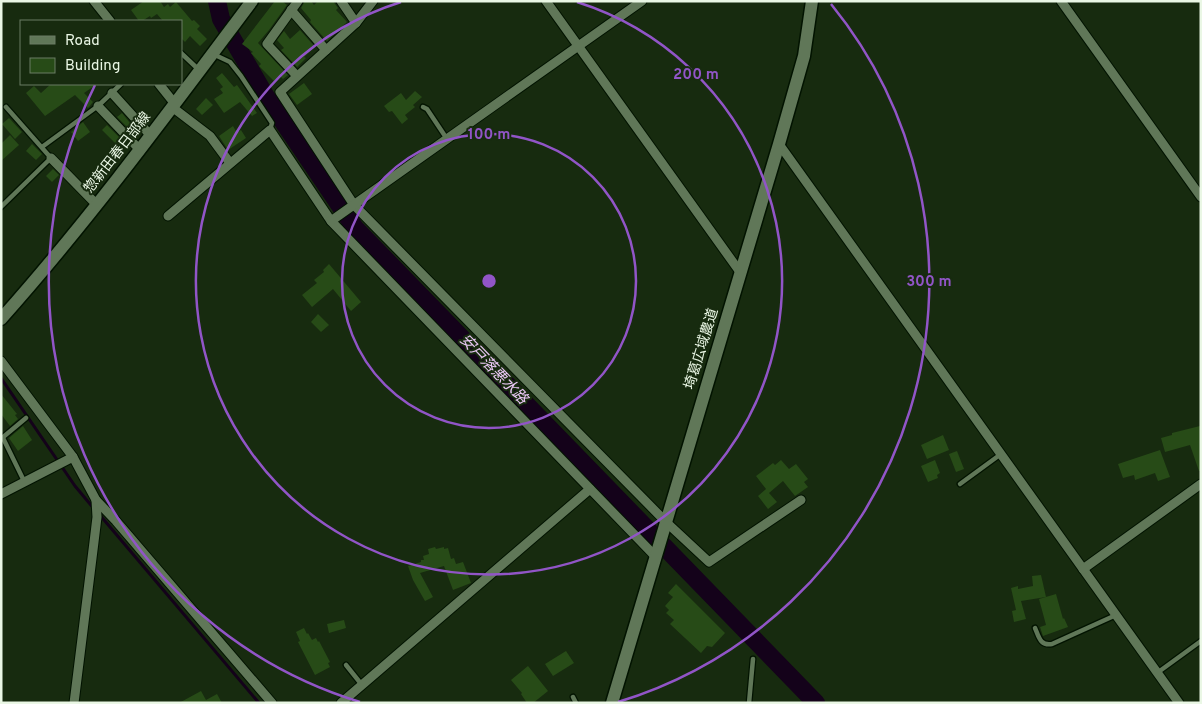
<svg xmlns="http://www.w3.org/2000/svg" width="1202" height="704" viewBox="0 0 1202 704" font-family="Overpass,'Noto Sans JP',sans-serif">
	<rect width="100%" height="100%" fill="#172b0f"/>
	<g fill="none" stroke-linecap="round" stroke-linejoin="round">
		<g stroke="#14021a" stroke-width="3">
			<path d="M1,378L75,486L95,510"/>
			<path d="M99,514L259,703"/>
		</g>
		<path stroke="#14021a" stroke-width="18" d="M217,1L221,19L265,95L355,228L816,703"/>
	</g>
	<g fill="#274b17">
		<path d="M144,1H160L164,7L168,4L170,7L176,2L192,21L194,20L200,26L197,29L207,39L200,46L190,36L185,42L181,38V21H163L157,14L151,18L150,16L142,21H139L131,10Z"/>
		<path d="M275,1H282L287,5L269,30L258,43L288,75L283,79L280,76L274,81L259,66L261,64L251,53L253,52L242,44Z"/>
		<path d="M305,1H311L314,5L318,1H333L338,8L336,10L347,22L327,41L310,22L311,20L301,8Z"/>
		<path d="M300,30L315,47L304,57L306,58L297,67L281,50L284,48L277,40L284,31L290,39Z"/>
		<path d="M222,73L234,87L237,85L257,113L252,116L240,102L224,113L214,99L223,93L220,89L223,87L216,78Z"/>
		<path d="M304,83L312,94L297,105L289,94Z"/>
		<path d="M51,84H97L84,93L93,102L88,108L75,95L45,116L26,93L34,86L41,93Z"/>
		<path d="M415,91L422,97L413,105L415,107L405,115L408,119L402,124L392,111L389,112L384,106L401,93L406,100Z"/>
		<path d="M206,98L213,105L202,115L196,109Z"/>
		<path d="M122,113L130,123L131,125L128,128L117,117Z"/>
		<path d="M9,118L22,132L15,139L2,124Z"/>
		<path d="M83,122L90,132L78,141L71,132Z"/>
		<path d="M107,125L126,144L121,149L102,130Z"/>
		<path d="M233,126L237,133L241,130L246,138L228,150L219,136Z"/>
		<path d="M10,135L19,145L1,161V144Z"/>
		<path d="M32,144L42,154L36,160L26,151Z"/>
		<path d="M53,169L59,175L52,182L46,176Z"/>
		<path d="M329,264L361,302L351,311L333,289L312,307L302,295L317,283L314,280L324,272L323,270Z"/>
		<path d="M318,314L329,325L321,332L311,322Z"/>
		<path d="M1,394L17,414L15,415L18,419L10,426L1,414Z"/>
		<path d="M23,426L32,440L18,451L9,438Z"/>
		<path d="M1200,426L1201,430V471H1199L1190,445L1165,452L1161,438L1172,435V433Z"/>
		<path d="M943,435L949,450L927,459L921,445Z"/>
		<path d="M1160,450L1170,477L1158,481L1155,473L1135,480L1134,475L1123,478L1118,464Z"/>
		<path d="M957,451L964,469L956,472L949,454Z"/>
		<path d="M781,460L789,469L796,464L808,479L804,482L808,487L795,496L783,481L769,493L777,502L768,509L758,496L766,489L756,476L773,463L775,465Z"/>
		<path d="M935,460L940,473L937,475L938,478L928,482L921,466Z"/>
		<path d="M435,547L436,549L444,547V549L448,548L451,559L454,558L456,564L463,562L471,583L453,590L444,566L420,573L433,597L425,601L413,580L408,566L421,562V560H424L423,556L429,554L428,549Z"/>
		<path d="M1041,575L1046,597L1021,601L1026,619L1014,622L1012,611L1016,610L1011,588L1018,586V589L1033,586L1032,576Z"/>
		<path d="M676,584L725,633L712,647L707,646L701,653L670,624L674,620L666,613L669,610L665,606L673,597L668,593Z"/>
		<path d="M1056,594L1063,619L1064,618L1068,627L1043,636L1040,627L1046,625L1039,599Z"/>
		<path d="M344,620L346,628L329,633L327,624Z"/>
		<path d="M304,628L307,634L308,633L312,640L316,638L318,642L319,641L330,662L328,663L330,667L315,675L298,642L300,641L296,632Z"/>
		<path d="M566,651L574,663L553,676L545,664Z"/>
		<path d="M528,666L548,691L533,703H527L521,694L522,693L511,680Z"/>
		<path d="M201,691L206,700L217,694L222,703H179Z"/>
	</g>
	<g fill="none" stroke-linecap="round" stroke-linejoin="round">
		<g stroke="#021300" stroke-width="7">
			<g id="lane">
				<path d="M181,53L198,69"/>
				<path d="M215,55L230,62L241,76L272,123L270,130"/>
				<path d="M423,107L427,109L447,139"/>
				<path d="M42,147L98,106L121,84"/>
				<path d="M1,207L51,158L6,107"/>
				<path d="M2,438L26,418"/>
				<path d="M3,438L24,481"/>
				<path d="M960,484L1001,454"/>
				<path d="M1035,628C1039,637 1040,646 1052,644L1116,615"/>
				<path d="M346,665L362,685"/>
				<path d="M1157,673L1201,641"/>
				<path d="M573,697L576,703"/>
				<path d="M749,703L753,659"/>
			</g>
		</g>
		<g stroke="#021300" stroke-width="11">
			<g id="street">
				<path d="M94,1L110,21"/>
				<path d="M341,1L356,23"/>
				<path d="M373,1L356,23L280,92L354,205L666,522L709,562L801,500"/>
				<path d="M546,1L740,272"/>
				<path d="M1061,1L1201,197"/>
				<path d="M291,10L326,50"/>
				<path d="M297,76L267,44L298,1"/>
				<path d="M159,84L175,104"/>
				<path d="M112,93L151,136"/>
				<path d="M98,106L140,150"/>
				<path d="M172,107L210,136L230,163"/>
				<path d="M779,144L1179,703"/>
				<path d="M51,158L97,205"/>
				<path d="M168,216L270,130L331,221L655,556"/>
				<path d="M331,221L642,1"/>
				<path d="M1,361L73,457L96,500L97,517L94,542L74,703"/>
				<path d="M1,494L73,457"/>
				<path d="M96,500L116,521L272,703"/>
				<path d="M1083,569L1201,484"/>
				<path d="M341,703L590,489"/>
			</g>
		</g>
		<g stroke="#021300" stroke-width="15">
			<g id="secondary">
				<path d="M1,319C91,218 171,109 252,1"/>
				<path d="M612,703L779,144L804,56L812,1"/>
			</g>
		</g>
		<use href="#lane" stroke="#607758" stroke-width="4.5"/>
		<use href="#street" stroke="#607758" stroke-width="9"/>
		<use href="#secondary" stroke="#607758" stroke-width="12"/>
	</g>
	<g fill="none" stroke="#9155c7" stroke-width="2.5">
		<circle cx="489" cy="281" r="147"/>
		<path d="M577 2A293 293 0 1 1 401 2"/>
		<path d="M360 702A440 440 0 0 1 95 85M831 4A440 440 0 0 1 618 702"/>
	</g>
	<g text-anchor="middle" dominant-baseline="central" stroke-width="4" stroke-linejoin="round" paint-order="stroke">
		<g font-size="14" fill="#eaf7e5" stroke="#172b0f">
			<text transform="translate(118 153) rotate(-52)">惣新田春日部線</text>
			<text transform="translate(702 349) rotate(-73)">埼葛広域農道</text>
		</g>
		<g font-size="15" font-style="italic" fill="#ebc8f6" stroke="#172b0f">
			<text transform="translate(493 370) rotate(46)">安戸落悪水路</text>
		</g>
	</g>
	<circle cx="489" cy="281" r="8" fill="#9155c7" stroke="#172b0f" stroke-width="2.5"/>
	<g font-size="15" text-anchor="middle" font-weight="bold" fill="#9155c7" stroke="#172b0f" stroke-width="4" stroke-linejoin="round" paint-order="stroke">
		<text x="696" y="79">200 m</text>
		<text x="489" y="139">100 m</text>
		<text x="929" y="286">300 m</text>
	</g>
	<rect width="1202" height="704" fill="none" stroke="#eaf7e5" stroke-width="5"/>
	<rect x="20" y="20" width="162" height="65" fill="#172b0f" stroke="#6b7d65"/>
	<rect x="30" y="36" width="25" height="8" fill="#607758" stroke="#6b7d65"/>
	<text x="65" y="45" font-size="15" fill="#eaf7e5">Road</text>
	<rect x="30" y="58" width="25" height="15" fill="#274b17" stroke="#6b7d65"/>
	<text x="65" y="70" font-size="15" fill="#eaf7e5">Building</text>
</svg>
